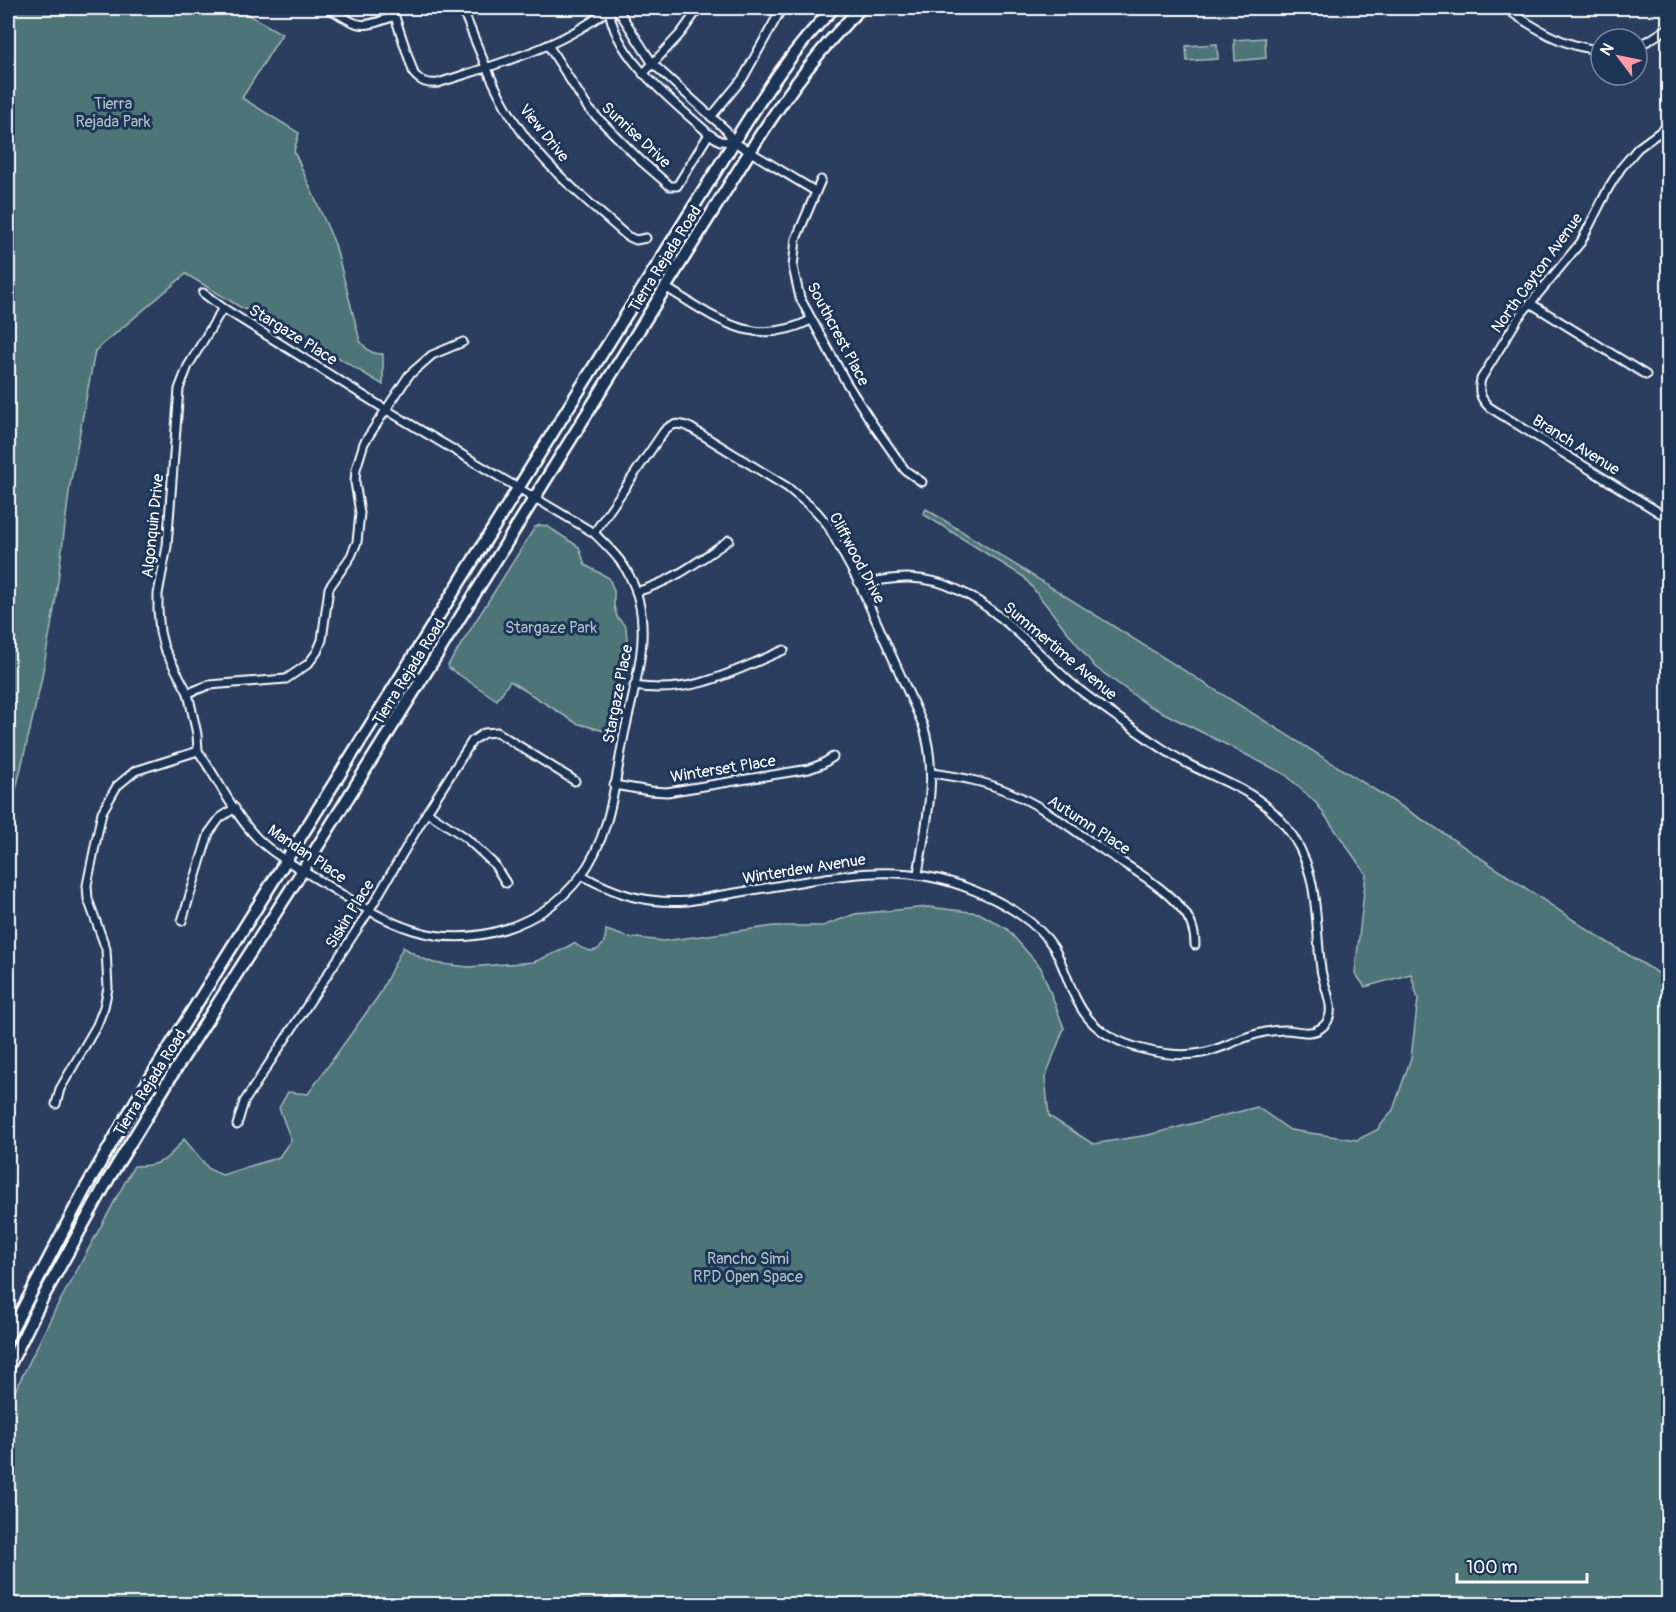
<svg xmlns="http://www.w3.org/2000/svg" width="1676" height="1612" viewBox="0 0 1676 1612" font-family="Pangolin,sans-serif">
	<rect width="100%" height="100%" fill="#2b3e60"/>
	<filter id="ink" filterUnits="userSpaceOnUse"><feTurbulence type="fractalNoise" baseFrequency=".0167" numOctaves="2"/><feDisplacementMap in="SourceGraphic" scale="12" xChannelSelector="R" yChannelSelector="G"/><feConvolveMatrix kernelMatrix="1 2 1 2 8 2 1 2 1" color-interpolation-filters="sRGB"/></filter>
	<g filter="url(#ink)">
		<g fill="#4d7477" stroke="#a6babb" stroke-width="1.5">
			<path d="M8,8H237L282,34L242,98L299,133L294,151L335,244L360,341C367,350 371,354 383,354V385L265,313L261,317L242,308L186,274L95,351L70,485L55,604L41,682L14,798L8,838L12,917L8,957Z"/>
			<path d="M1265,38L1266,58L1235,61L1234,40Z"/>
			<path d="M1217,44L1218,59L1187,61L1186,46Z"/>
			<path d="M926,509L1431,825L1602,939L1668,979V1604H8V1405L54,1312L134,1166C162,1166 167,1160 184,1139L209,1169L222,1175L279,1157L291,1140L279,1108L288,1092L308,1094L379,995L403,947L421,958L434,963L468,967L534,962L562,950L574,943C591,956 605,953 606,930L627,937L664,941L774,926H823L855,914L928,907L979,913L1007,929L1041,968L1064,1028L1045,1078L1049,1116L1093,1144L1148,1135L1257,1107L1290,1130L1357,1140L1377,1130L1393,1110L1411,1058L1418,999L1411,974L1365,987L1355,973L1366,874L1317,804L1286,775L1148,705L1095,667L1024,577L923,514Z"/>
			<path d="M540,525L547,526L579,547L585,565L609,578L614,591V606L617,617L626,627L627,639L621,651L624,667L612,725L608,732L576,723L510,681L497,700L449,668L448,665L535,527Z"/>
		</g>
		<g fill="none" stroke-linecap="round" stroke-linejoin="round">
			<g stroke="#fff" stroke-width="11">
				<g id="street">
					<path d="M328,8C362,28 358,29 395,16"/>
					<path d="M392,8L414,74C421,82 427,84 438,83C497,64 561,48 610,8"/>
					<path d="M462,8C478,47 493,89 517,125C545,168 589,202 627,236L636,240L646,238"/>
					<path d="M609,8C614,58 674,102 709,134L720,141L734,142"/>
					<path d="M610,8L620,13L653,64L726,130L734,142L815,191"/>
					<path d="M1505,8C1536,29 1563,47 1601,50"/>
					<path d="M548,45L588,108L641,161L670,186H677L709,134"/>
					<path d="M1637,45L1648,41L1668,28"/>
					<path d="M643,74L681,33L699,8"/>
					<path d="M711,117L743,78L782,8"/>
					<path d="M1668,126L1638,148L1621,168L1609,187L1581,242L1519,317L1481,379C1478,391 1480,398 1489,407L1668,518"/>
					<path d="M821,180L796,239L793,267L800,298L846,382L872,423L905,470L922,482"/>
					<path d="M665,287C715,317 751,350 811,320"/>
					<path d="M1530,303L1646,375"/>
					<path d="M594,533L664,431C673,422 680,423 691,428L787,487L816,511L827,524L860,585L923,725C939,775 926,823 918,874"/>
					<path d="M636,592C674,581 697,562 729,540"/>
					<path d="M634,686C693,695 732,672 784,650"/>
					<path d="M188,693L209,685L286,679L308,664L317,652L322,640L329,588L351,556L357,542L360,513L355,482L356,469L364,443L409,375L432,355L463,342"/>
					<path d="M198,751C218,779 233,813 257,838C277,858 305,871 328,886C356,903 382,920 413,930C473,949 542,926 580,877C611,837 615,781 624,735C635,683 656,625 629,575C621,559 607,546 594,533L385,409L223,308L203,293"/>
					<path d="M198,751L197,734L188,693L164,648L160,632L158,610V594L167,546L179,389L188,366L223,308"/>
					<path d="M932,773C959,777 985,781 1011,793C1043,806 1072,829 1100,848C1127,866 1159,883 1181,908C1191,919 1195,930 1195,945"/>
					<path d="M614,785L650,791L667,792L809,769L822,764L833,757"/>
					<path d="M427,812L465,837L494,864L506,883"/>
					<path d="M581,875C618,895 646,904 688,901C722,895 755,890 788,884C855,873 907,863 973,890C1001,901 1037,921 1054,948C1067,971 1071,998 1089,1019C1112,1047 1168,1059 1202,1053C1219,1050 1234,1041 1250,1036C1262,1032 1273,1030 1285,1030C1297,1030 1310,1036 1321,1028C1341,1014 1323,988 1321,969C1314,916 1321,869 1284,824C1256,790 1225,783 1188,764C1166,752 1147,738 1127,724C1107,710 1087,697 1069,681C1034,650 1001,610 958,590C925,574 894,576 860,585"/>
					<path d="M182,921L209,833L220,818L235,808"/>
					<path d="M56,1104L60,1089L97,1025L104,1007L108,988L106,949L88,899L87,885L102,812L117,786L135,771L198,751"/>
					<path d="M237,1125L244,1102L369,911L427,812L472,741L484,733L497,732L575,781"/>
				</g>
			</g>
			<g stroke="#fff" stroke-width="15">
				<g id="secondary">
					<path d="M8,1337L84,1191L136,1101L734,142C764,94 794,47 834,8"/>
					<path d="M8,1368L42,1299L109,1178L172,1075L303,870L759,137C790,90 821,47 861,8"/>
				</g>
			</g>
			<use href="#street" stroke="#1d3557" stroke-width="7"/>
			<use href="#secondary" stroke="#1d3557" stroke-width="10"/>
		</g>
	</g>
	<g text-anchor="middle" dominant-baseline="central" stroke-width="6" stroke-linejoin="round" paint-order="stroke">
		<g font-size="16" fill="#afc0c2" stroke="#1d3557">
			<text x="113" y="104">Tierra<tspan x="113" dy="18">Rejada Park</tspan></text>
			<text x="551" y="628">Stargaze Park</text>
			<text x="748" y="1259">Rancho Simi<tspan x="748" dy="18">RPD Open Space</tspan></text>
		</g>
		<g font-size="16" fill="#fff" stroke="#1d3557">
			<text transform="translate(544 133) rotate(51)">View Drive</text>
			<text transform="translate(636 135) rotate(43)">Sunrise Drive</text>
			<text transform="translate(665 259) rotate(-58)">Tierra Rejada Road</text>
			<text transform="translate(1537 273) rotate(-54)">North Cayton Avenue</text>
			<text transform="translate(838 334) rotate(62)">Southcrest Place</text>
			<text transform="translate(293 335) rotate(32)">Stargaze Place</text>
			<text transform="translate(1576 445) rotate(32)">Branch Avenue</text>
			<text transform="translate(153 526) rotate(-84)">Algonquin Drive</text>
			<text transform="translate(857 558) rotate(62)">Cliffwood Drive</text>
			<text transform="translate(1060 651) rotate(40)">Summertime Avenue</text>
			<text transform="translate(409 672) rotate(-58)">Tierra Rejada Road</text>
			<text transform="translate(618 694) rotate(-79)">Stargaze Place</text>
			<text transform="translate(723 769) rotate(-9)">Winterset Place</text>
			<text transform="translate(1089 825) rotate(33)">Autumn Place</text>
			<text transform="translate(307 854) rotate(34)">Mandan Place</text>
			<text transform="translate(804 869) rotate(-9)">Winterdew Avenue</text>
			<text transform="translate(350 914) rotate(-58)">Siskin Place</text>
			<text transform="translate(150 1083) rotate(-58)">Tierra Rejada Road</text>
		</g>
	</g>
	<rect width="1676" height="1612" fill="none" stroke="#1d3557" stroke-width="30"/>
	<rect x="15" y="15" width="1646" height="1582" fill="none" stroke="#fff" stroke-width="2" filter="url(#ink)"/>
	<g transform="translate(1619 57) rotate(302)"><circle r="28" fill="#1d3557" stroke="#77869a" stroke-width="1.5"/>
	<path d="M0-4.5L10 22L0 15L-10 22Z" fill="#ff9aa2"/>
	<text y="-9" font-size="16" font-weight="bold" text-anchor="middle" fill="#ffffff">N</text>
	</g>
	<path d="M1457 1573v9h130v-9" fill="none" stroke="#ffffff" stroke-width="3"/>
	<text x="1466" y="1573" font-size="18" fill="#ffffff" stroke="#1d3557" stroke-width="4.5" paint-order="stroke">100 m</text>
</svg>
